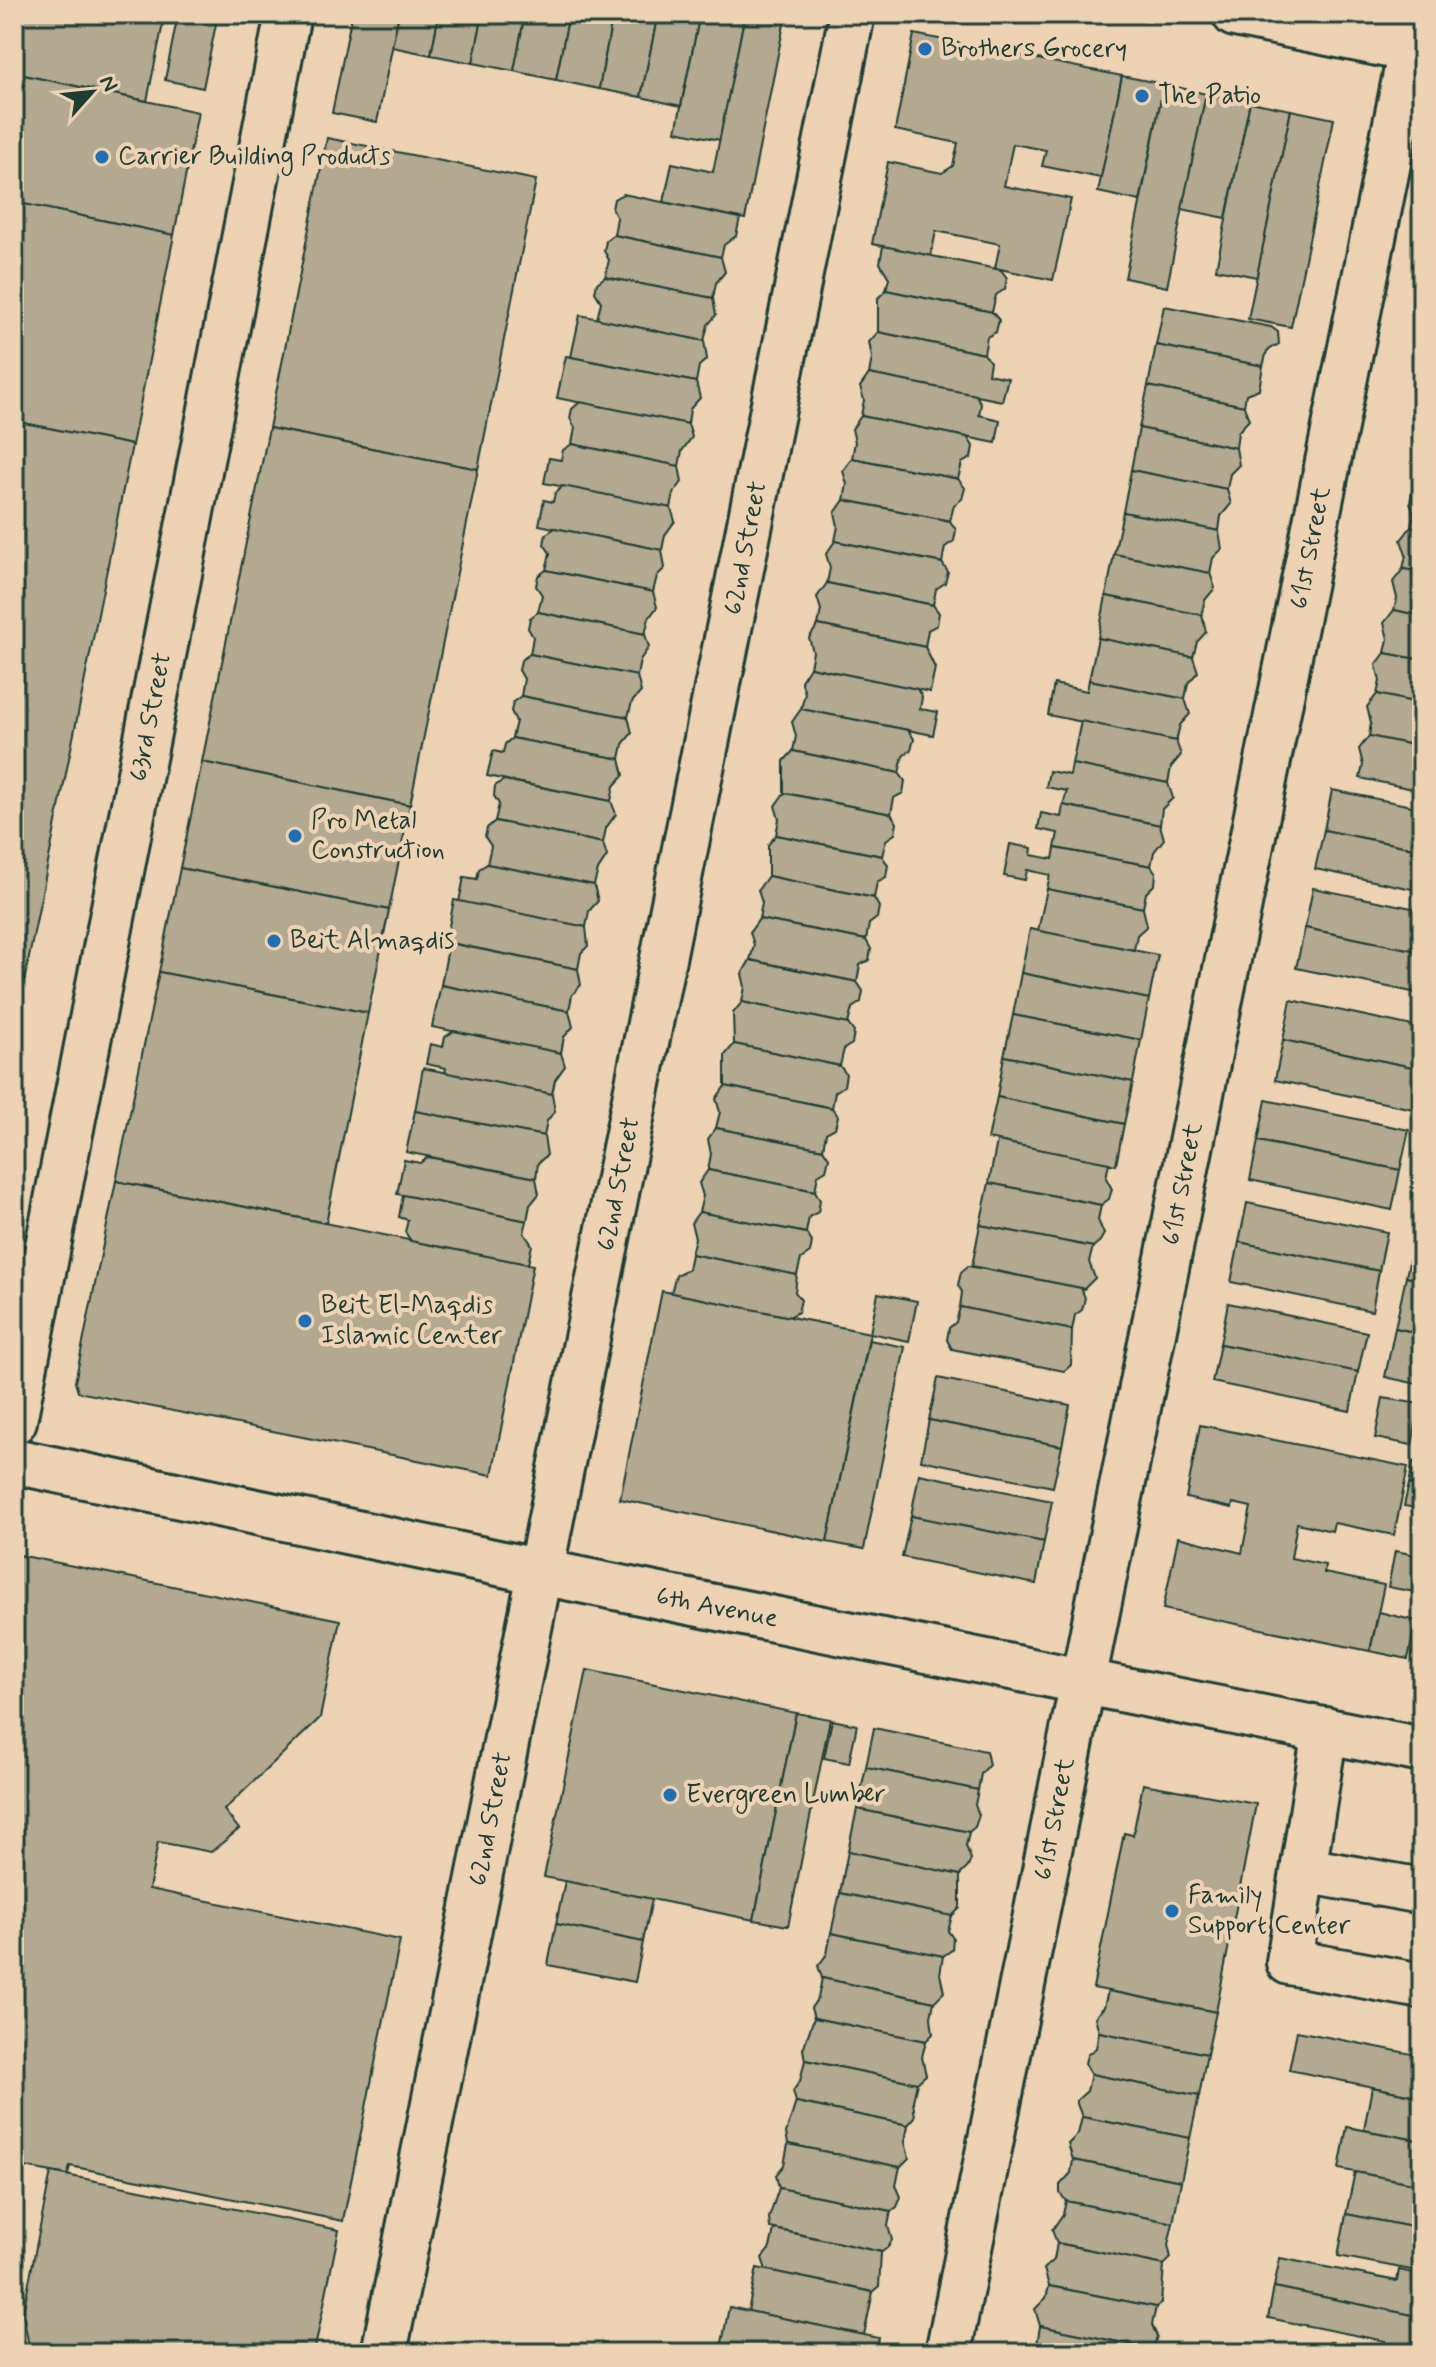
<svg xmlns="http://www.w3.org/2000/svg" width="1436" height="2367" viewBox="0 0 1436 2367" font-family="Mynerve,sans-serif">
	<rect width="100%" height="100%" fill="#ecd2b3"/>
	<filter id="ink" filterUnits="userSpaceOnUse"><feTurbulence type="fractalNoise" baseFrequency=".0125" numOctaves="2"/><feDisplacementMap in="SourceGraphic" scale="16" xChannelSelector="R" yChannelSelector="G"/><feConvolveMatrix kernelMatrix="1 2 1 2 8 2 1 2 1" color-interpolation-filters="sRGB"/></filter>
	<g filter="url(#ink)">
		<g fill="#b3a890" stroke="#1f3d34" stroke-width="2">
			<path d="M14,14H165L147,101L14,73Z"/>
			<path d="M178,14H218L203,88L165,80Z"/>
			<path d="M352,14H399L377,122L332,113Z"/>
			<path d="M399,14H439L431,55L392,47Z"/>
			<path d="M439,14H483L473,63L431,55Z"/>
			<path d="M483,14H525L514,71L473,63Z"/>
			<path d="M525,14H569L556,80L514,71Z"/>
			<path d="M569,14H613L599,89L556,80Z"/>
			<path d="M613,14H658L641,97L599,89Z"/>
			<path d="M658,14H700L681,106L641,97Z"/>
			<path d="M700,14H745L720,140L676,131Z"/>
			<path d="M745,14H786L745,219L664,202L672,163L713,172Z"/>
			<path d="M914,34L1122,76L1101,178L1042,166L1046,150L1013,144L1004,186L1071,199L1053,280L995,268L1000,244L936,231L931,256L872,244L888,162L942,173L953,166L958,143L895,130Z"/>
			<path d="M14,73L198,112L174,235L14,202Z"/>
			<path d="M1122,76L1164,84L1140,201L1098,192Z"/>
			<path d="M1164,84L1206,94L1167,287L1125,278Z"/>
			<path d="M1206,94L1250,102L1226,218L1182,209Z"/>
			<path d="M1250,102L1291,110L1257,277L1216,269Z"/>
			<path d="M1291,110L1334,119L1291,327L1248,319Z"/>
			<path d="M327,138L536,180L478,469L269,428Z"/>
			<path d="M623,194L740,218L736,236L724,245L721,257L614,235L617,218L612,209L614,199Z"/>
			<path d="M14,202L174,235L132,445L14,421Z"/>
			<path d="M614,235L721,257L725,272L716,283L713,298L605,277L609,260L604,251L606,241Z"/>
			<path d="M883,246L1001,270L1007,278L1005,289L996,295L992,312L886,290L889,278L880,263Z"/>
			<path d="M605,277L713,298L716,315L708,325L704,341L597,319L601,302L595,292L597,283Z"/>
			<path d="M886,290L992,312L999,320L996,332L987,337L984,354L878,332V298Z"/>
			<path d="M1164,306L1271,327L1278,332L1279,344L1267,351L1263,366L1156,345Z"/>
			<path d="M580,315L704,341L707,359L699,366L696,382L571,357Z"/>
			<path d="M878,332L984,354L990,362L988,374L1008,378L1002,401L869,374L872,358L869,342Z"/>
			<path d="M1156,345L1263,366L1259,389L1246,394L1244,406L1148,386Z"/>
			<path d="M566,356L696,382L700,398L690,409L688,424L557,398Z"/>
			<path d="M869,374L976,395L981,404L979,415L1000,420L996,443L861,416L864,400L860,387Z"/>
			<path d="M1148,386L1244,406L1249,420L1238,432L1236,448L1139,428Z"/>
			<path d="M580,402L688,424L692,437L682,451L679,466L572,444L575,428L570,418L572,409Z"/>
			<path d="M861,416L967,437L973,446L971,458L962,463L958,479L852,458L855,442L852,429Z"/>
			<path d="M14,421L132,445L14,1032Z"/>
			<path d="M269,428L478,469L410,805L202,762Z"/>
			<path d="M1139,428L1236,448L1239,465L1230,474L1227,489L1131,470Z"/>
			<path d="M572,444L679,466L682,482L674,493L671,508L544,483L549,458L561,460L563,450Z"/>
			<path d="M1422,448V471L1418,456Z"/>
			<path d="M852,458L958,479L965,488L962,499L954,505L950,521L844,500L847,484L843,471Z"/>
			<path d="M1131,470L1227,489L1231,504L1221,516L1219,531L1123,512Z"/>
			<path d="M1420,485H1422V529L1411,527L1414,514L1410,503L1412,492Z"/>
			<path d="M563,486L671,508L675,521L665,535L662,550L539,525L544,500L553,502L555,493Z"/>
			<path d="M844,500L950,521L956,530L954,541L945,547L942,563L835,541L838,526L835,513Z"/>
			<path d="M1123,512L1219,531L1222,549L1213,558L1210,573L1114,554Z"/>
			<path d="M1411,527L1422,529V572L1403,569L1406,555L1401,540Z"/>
			<path d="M555,528L662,550L665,568L657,576L653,592L546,570L550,553L544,544L546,534Z"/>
			<path d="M835,541L942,563L948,572L945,583L936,589L933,605L827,583L830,568L826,554Z"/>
			<path d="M1114,554L1210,573L1215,588L1205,600L1202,615L1106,596Z"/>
			<path d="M1403,569L1422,572V616L1394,610L1397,598L1393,582Z"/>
			<path d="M546,570L653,592L657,607L649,618L645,634L538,612L542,595L536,586L538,576Z"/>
			<path d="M827,583L933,605L939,613L937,625L928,630L925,647L818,625L821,610L817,597Z"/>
			<path d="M1106,596L1202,615L1206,632L1197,642L1193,657L1098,638Z"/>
			<path d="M1394,610L1422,616V660L1385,653L1388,639L1384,623Z"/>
			<path d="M538,612L645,634L649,647L640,660L637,676L530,654L533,637L528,628L530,618Z"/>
			<path d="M818,625L925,647L935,668L930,692L810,667L813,652L809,638Z"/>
			<path d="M1098,638L1193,657L1198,672L1188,683L1185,699L1089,680Z"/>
			<path d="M1385,653L1422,660V704L1377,694L1380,681L1376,665Z"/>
			<path d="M530,654L637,676L641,692L632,702L628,717L521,696L524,679L519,670L521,660Z"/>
			<path d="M810,667L917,689L922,697L920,709L938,712L933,735L801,709L805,693L801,681Z"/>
			<path d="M1089,680L1185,699L1190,714L1180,725L1176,741L1048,715L1054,684L1087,691Z"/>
			<path d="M1377,694L1422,704V747L1369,736L1371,723L1367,707Z"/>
			<path d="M521,696L628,717L632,733L623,744L620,759L512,738L516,721L511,711L513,702Z"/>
			<path d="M801,709L908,730L914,739L911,750L903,756L899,773L793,751L796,736L792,722Z"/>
			<path d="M1081,721L1176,741L1181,755L1171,767L1168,783L1072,764Z"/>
			<path d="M1369,736L1422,747V791L1360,778L1363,765L1359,749Z"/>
			<path d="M512,738L620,759L624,775L614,786L611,801L487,776L493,751L503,753L505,744Z"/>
			<path d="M793,751L899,773L905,781L903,793L894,798L891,814L784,793V761Z"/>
			<path d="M202,762L410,805L389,910L180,868Z"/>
			<path d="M1072,764L1168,783L1173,798L1162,809L1160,825L1063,805L1067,791L1046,787L1049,771L1070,775Z"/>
			<path d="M504,780L611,801L616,814L606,828L603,843L495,821L499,804L494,796L495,786Z"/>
			<path d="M1332,790L1422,808V850L1324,830Z"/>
			<path d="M784,793L891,814L897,823L895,834L886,840L882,856L776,835L779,819L775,806Z"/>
			<path d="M1063,805L1160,825L1164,839L1154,852L1151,866L1055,848L1058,833L1038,829L1041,813L1061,817Z"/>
			<path d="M495,821L603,843L607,856L598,870L594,885L487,864L491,846L485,837L487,828Z"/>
			<path d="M1324,830L1422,850V891L1315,869Z"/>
			<path d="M776,835L882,856L888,865L886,877L877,882L874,898L768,876V845Z"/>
			<path d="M1010,844L1032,848L1031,855L1053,859L1055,848L1151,866L1156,873L1155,884L1146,893L1143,908L1047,889L1050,875L1027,870L1025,880L1004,876Z"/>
			<path d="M487,864L594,885L598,901L589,911L586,927L459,902L464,877L477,879L479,869Z"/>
			<path d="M180,868L389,910L368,1013L159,972Z"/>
			<path d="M768,876L874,898L879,907L877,918L869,924L866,940L759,919L762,903L758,890Z"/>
			<path d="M1313,888L1422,910V952L1305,928Z"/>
			<path d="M1047,889L1143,908L1147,926L1137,935L1134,950L1038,931Z"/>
			<path d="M454,900L586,927L588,946L581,953L578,969L446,942Z"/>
			<path d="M759,919L866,940L871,949L869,960L860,965L857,982L750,960L754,945L750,932Z"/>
			<path d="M1305,928L1422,952V994L1296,968Z"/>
			<path d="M1030,929L1158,955L1149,999L1021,973Z"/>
			<path d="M449,943L578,969L581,985L572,995L569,1011L441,985Z"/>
			<path d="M750,960L857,982L863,991L861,1002L852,1008L848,1024L742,1002L745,987L742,974Z"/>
			<path d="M159,972L368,1013L326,1223L116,1181Z"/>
			<path d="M1021,973L1149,999L1141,1040L1013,1015Z"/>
			<path d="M441,985L569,1011L573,1027L564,1037L561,1053L432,1027Z"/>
			<path d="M1291,1000L1422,1028L1421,1069L1283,1040Z"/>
			<path d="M742,1002L848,1024L854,1032L852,1044L844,1049L840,1066L734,1044L733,1013Z"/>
			<path d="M1013,1015L1141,1040L1133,1082L1004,1056Z"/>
			<path d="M454,1031L561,1053L565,1066L555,1080L552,1094L445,1073L446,1068L426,1064L430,1044L443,1047L445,1037Z"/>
			<path d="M1283,1040L1421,1069L1413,1109L1275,1080Z"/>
			<path d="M734,1044L840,1066L846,1074L844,1086L835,1092L832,1108L725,1086V1055Z"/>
			<path d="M1004,1056L1133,1082L1124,1124L997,1097Z"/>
			<path d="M423,1068L552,1094L555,1111L547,1121L544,1136L415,1111Z"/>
			<path d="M725,1086L832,1108L838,1116L835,1128L826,1133L823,1149L716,1128L720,1112L716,1099Z"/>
			<path d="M997,1097L1124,1124L1116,1165L988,1139Z"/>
			<path d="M1266,1100L1409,1130L1400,1170L1258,1141Z"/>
			<path d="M415,1111L544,1136L547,1155L538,1163L536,1178L406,1152Z"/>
			<path d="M716,1128L823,1149L829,1158L826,1170L818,1175L815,1191L708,1170L711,1154L708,1139Z"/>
			<path d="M997,1141L1109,1163L1106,1178L1112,1189L1109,1199L1101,1205L989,1183Z"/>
			<path d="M1258,1141L1400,1170L1392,1210L1250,1180Z"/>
			<path d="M428,1157L536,1178L539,1194L530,1205L527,1221L397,1194L404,1160L420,1163Z"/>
			<path d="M708,1170L815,1191L820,1200L818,1212L809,1217L806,1233L699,1212L703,1196L699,1183Z"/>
			<path d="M116,1181L533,1265L492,1475L78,1392L75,1382Z"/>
			<path d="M989,1183L1101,1205L1098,1220L1104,1234L1100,1241L1093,1247L980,1225Z"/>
			<path d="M1422,1189V1228L1415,1226Z"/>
			<path d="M403,1195L527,1221L524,1233L532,1245L528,1264L411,1241L405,1232L408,1220L399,1217Z"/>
			<path d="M1247,1203L1387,1232L1379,1271L1239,1242Z"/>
			<path d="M699,1212L806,1233L812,1242L810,1253L801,1259L797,1275L691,1254L695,1238L691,1223Z"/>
			<path d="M980,1225L1093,1247L1089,1262L1095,1278L1084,1289L972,1266Z"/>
			<path d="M1416,1226L1422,1228V1281L1406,1277Z"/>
			<path d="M1239,1242L1379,1271L1372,1311L1231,1282Z"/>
			<path d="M691,1254L797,1275L795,1292L801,1300L798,1312L789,1317L671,1293L676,1275L688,1269Z"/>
			<path d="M968,1266L1081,1288L1085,1298L1082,1310L1075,1315L1072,1330L960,1307L962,1292L958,1285L961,1272Z"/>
			<path d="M1406,1277L1422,1281V1334L1395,1328Z"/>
			<path d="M662,1291L870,1333L827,1542L620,1499Z"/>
			<path d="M878,1293L917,1301L909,1341L870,1333Z"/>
			<path d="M1228,1303L1367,1332L1358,1372L1220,1344Z"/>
			<path d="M960,1307L1072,1330L1071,1365L1064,1371L952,1349L947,1340L949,1328L956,1322Z"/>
			<path d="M1395,1328L1422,1334V1385L1385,1377Z"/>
			<path d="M869,1340L905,1347L864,1549L827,1542Z"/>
			<path d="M1220,1344L1358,1372L1350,1411L1212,1382Z"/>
			<path d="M938,1378L1070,1405L1062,1446L929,1420Z"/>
			<path d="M1383,1398L1420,1404L1412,1445L1375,1438Z"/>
			<path d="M929,1420L1062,1446L1053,1487L921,1460Z"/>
			<path d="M1200,1425L1408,1467L1394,1535L1334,1523L1332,1531L1297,1523L1291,1558L1325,1565L1324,1573L1384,1585L1370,1651L1163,1609L1178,1537L1242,1553L1251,1507L1233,1503L1232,1508L1186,1498Z"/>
			<path d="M1413,1462L1422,1464V1487L1409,1484Z"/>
			<path d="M919,1474L1052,1501L1044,1542L911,1516Z"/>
			<path d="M1409,1484L1422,1487V1509L1404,1506Z"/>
			<path d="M911,1516L1044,1542L1036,1584L902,1557Z"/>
			<path d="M1395,1551L1422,1556L1420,1593L1388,1587Z"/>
			<path d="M14,1554L340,1620L320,1718L224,1810L239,1829L211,1852L158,1842L149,1889L400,1940L343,2221L70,2166L68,2175L14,2165Z"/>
			<path d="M1379,1612L1416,1621L1408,1659L1370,1651Z"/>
			<path d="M587,1670L796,1713L754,1920L544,1877Z"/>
			<path d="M796,1713L830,1719L788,1926L754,1920Z"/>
			<path d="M832,1720L857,1725L849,1763L824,1758Z"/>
			<path d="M874,1728L986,1751L989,1765L981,1774L978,1790L866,1767Z"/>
			<path d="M866,1767L978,1790L975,1805L979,1815L975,1827L969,1832L857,1809Z"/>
			<path d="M1143,1784L1256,1804L1216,2012L1093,1988L1124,1833L1133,1835Z"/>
			<path d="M857,1809L969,1832L966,1846L971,1859L968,1867L960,1875L848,1851Z"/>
			<path d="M848,1851L960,1875V1908L952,1916L840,1893Z"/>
			<path d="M565,1881L652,1899L643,1942L556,1924Z"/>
			<path d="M840,1893L952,1916L948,1931L953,1938L952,1950L943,1956L831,1933Z"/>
			<path d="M556,1924L643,1942L635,1982L548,1965Z"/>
			<path d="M831,1933L943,1956L940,1974L944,1992L934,2002L822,1978L818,1966L827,1954Z"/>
			<path d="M822,1978L934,2002L931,2017L933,2034L926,2041L814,2018L811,2008L818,1998Z"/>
			<path d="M1108,1991L1216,2012L1207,2054L1099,2032L1095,2017L1104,2007Z"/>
			<path d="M814,2018L926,2041L922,2057L926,2075L917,2083L805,2060L803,2049Z"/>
			<path d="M1297,2031L1422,2056V2097L1289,2070Z"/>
			<path d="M1099,2032L1207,2054L1199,2096L1091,2074L1085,2063L1087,2055L1096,2048Z"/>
			<path d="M805,2060L917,2083L913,2101L915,2117L908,2125L796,2102L793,2091L800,2081Z"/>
			<path d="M1091,2074L1199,2096L1190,2138L1082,2117L1076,2101L1087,2091Z"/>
			<path d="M1372,2087L1422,2097V2141L1364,2130Z"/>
			<path d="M796,2102L908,2125L905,2142L909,2158L900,2167L788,2144L786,2133Z"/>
			<path d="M1082,2117L1190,2138L1181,2181L1073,2160L1068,2144L1078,2134Z"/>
			<path d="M1347,2127L1422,2141V2185L1339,2169Z"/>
			<path d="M788,2144L900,2167L896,2185L901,2197L897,2207L891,2211L779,2188L776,2175L784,2165Z"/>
			<path d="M1073,2160L1181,2181L1173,2223L1066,2201L1060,2193V2185L1071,2173Z"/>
			<path d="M51,2172L339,2230L314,2353H30L23,2312Z"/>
			<path d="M1355,2172L1422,2185V2229L1346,2214Z"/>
			<path d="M779,2188L891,2211L888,2226L892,2240L888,2247L882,2252L770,2228L769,2218Z"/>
			<path d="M1066,2201L1173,2223L1168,2245L1171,2258L1164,2265L1057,2243L1052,2230L1063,2214Z"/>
			<path d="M1346,2214L1422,2229V2272L1338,2256Z"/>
			<path d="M774,2229L881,2252L879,2287L873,2292L766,2270L762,2258L770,2248Z"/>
			<path d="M1057,2243L1164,2265L1161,2303L1156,2307L1049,2286L1044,2269L1054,2260Z"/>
			<path d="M1280,2258L1397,2281L1399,2270L1422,2275V2317L1274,2287Z"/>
			<path d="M757,2268L873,2292L864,2335L748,2311Z"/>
			<path d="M1049,2286L1156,2307L1152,2325L1157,2336L1155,2343L1148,2348L1040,2326L1035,2309L1046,2298Z"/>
			<path d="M1274,2287L1422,2317V2353L1383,2352L1385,2341L1268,2318Z"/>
			<path d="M729,2307L879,2338L876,2353H747L721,2348Z"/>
			<path d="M1040,2326L1148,2348L1147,2353H1029L1037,2345Z"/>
			<path d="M1330,2342L1383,2352L1385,2353H1328Z"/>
		</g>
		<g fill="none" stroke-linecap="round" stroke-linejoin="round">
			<g stroke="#1f3d34" stroke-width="50">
				<g id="minor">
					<path d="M1235,14L1422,52"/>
					<path d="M14,1421L288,14"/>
					<path d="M1325,1730L1289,1962L1422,1986"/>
					<path d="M1304,1870L1422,1891"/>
					<path d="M384,2353L852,14"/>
					<path d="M948,2353L1418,14"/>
				</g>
			</g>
			<g stroke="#1f3d34" stroke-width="50">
				<path id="major" d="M14,1461L541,1572L1422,1750"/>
			</g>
			<use href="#minor" stroke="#ecd2b3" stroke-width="44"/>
			<use href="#major" stroke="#ecd2b3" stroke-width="44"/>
		</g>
	</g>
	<g fill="#1f6fb2" stroke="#ecd2b3" stroke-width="3">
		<circle cx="925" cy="49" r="8"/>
		<circle cx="1142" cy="96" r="8"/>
		<circle cx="102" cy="157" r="8"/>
		<circle cx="295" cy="836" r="8"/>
		<circle cx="274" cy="941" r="8"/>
		<circle cx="305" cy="1321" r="8"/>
		<circle cx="670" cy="1795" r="8"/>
		<circle cx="1172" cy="1911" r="8"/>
	</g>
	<g text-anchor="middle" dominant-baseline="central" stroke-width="8" stroke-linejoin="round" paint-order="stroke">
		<g font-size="26" fill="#1f3d34" stroke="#ecd2b3" text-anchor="start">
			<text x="941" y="49">Brothers Grocery</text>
			<text x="1158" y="96">The Patio</text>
			<text x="118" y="157">Carrier Building Products</text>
			<text x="311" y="821">Pro Metal<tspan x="311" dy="30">Construction</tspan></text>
			<text x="290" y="941">Beit Almaqdis</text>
			<text x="321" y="1306">Beit El-Maqdis<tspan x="321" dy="30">Islamic Center</tspan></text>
			<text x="686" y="1795">Evergreen Lumber</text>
			<text x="1188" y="1896">Family<tspan x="1188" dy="30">Support Center</tspan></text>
		</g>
		<g font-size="26" fill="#1f3d34" stroke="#ecd2b3">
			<text transform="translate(746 548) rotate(-79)">62nd Street</text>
			<text transform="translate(1311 548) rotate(-79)">61st Street</text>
			<text transform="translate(151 717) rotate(-79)">63rd Street</text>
			<text transform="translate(619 1184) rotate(-79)">62nd Street</text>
			<text transform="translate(1183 1184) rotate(-79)">61st Street</text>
			<text transform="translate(717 1608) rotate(11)">6th Avenue</text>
			<text transform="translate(491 1819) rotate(-79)">62nd Street</text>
			<text transform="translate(1055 1819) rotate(-79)">61st Street</text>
		</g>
	</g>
	<rect width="1436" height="2367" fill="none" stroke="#ecd2b3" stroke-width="48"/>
	<rect x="24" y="24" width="1388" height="2319" fill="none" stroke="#1f3d34" stroke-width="3" filter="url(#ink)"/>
	<g transform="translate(92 92) rotate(63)" stroke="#ecd2b3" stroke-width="6" paint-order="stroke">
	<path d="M0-6L14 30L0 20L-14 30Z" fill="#1f3d34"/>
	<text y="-12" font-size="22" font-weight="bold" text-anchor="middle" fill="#1f3d34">N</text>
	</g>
</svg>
